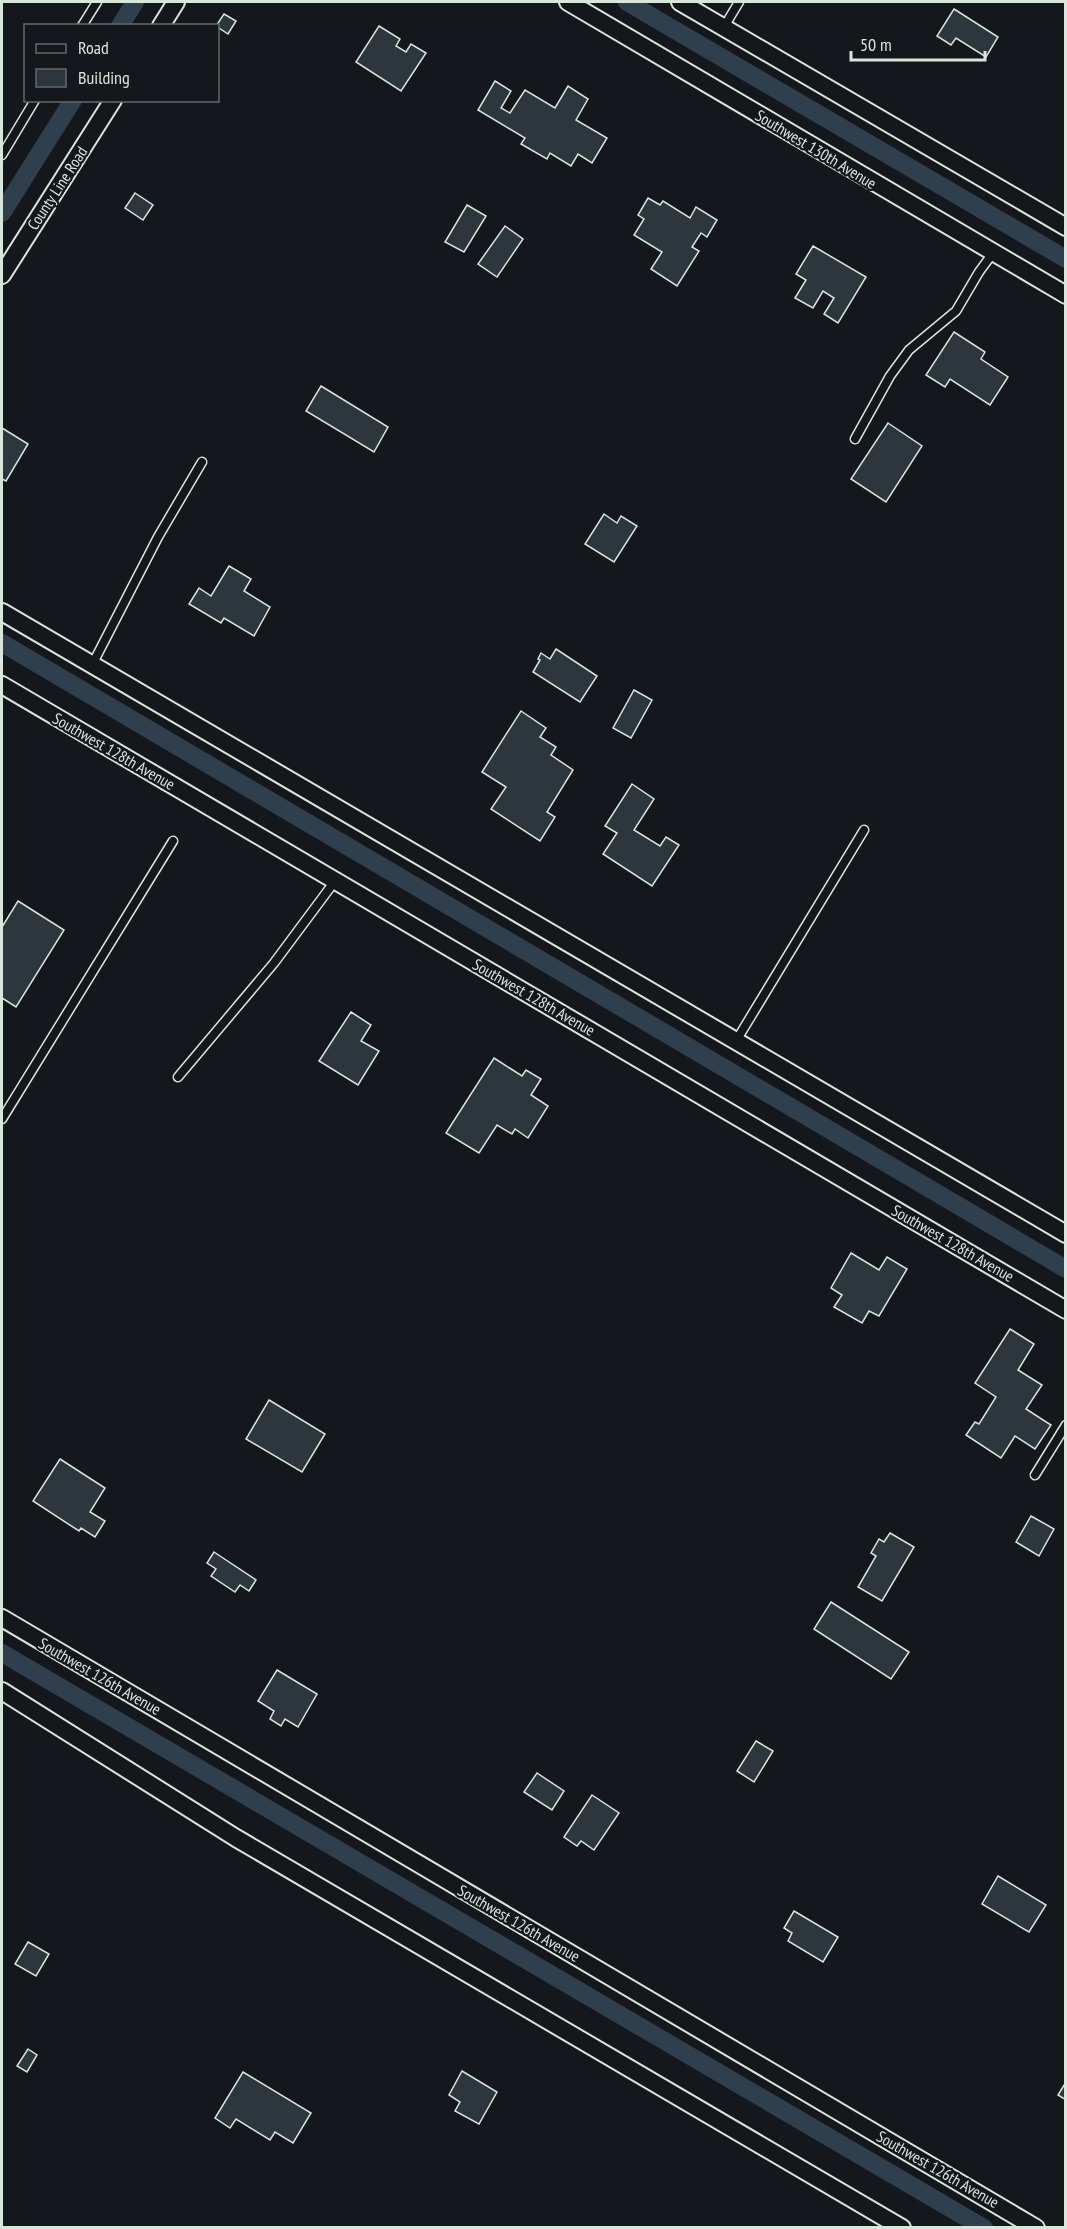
<svg xmlns="http://www.w3.org/2000/svg" width="1067" height="2229" viewBox="0 0 1067 2229" font-family="'PT Sans Narrow',sans-serif">
	<rect width="100%" height="100%" fill="#14181c"/>
	<g fill="none" stroke-linecap="round" stroke-linejoin="round">
		<g stroke="#2f3f4d" stroke-width="18">
			<path d="M627,2L1066,259"/>
			<path d="M120,26L135,2"/>
			<path d="M2,213L73,100"/>
			<path d="M2,643L1066,1269"/>
			<path d="M2,1653L984,2228"/>
		</g>
	</g>
	<g fill="#2c363c" stroke="#d8e6dc" stroke-width="1.5">
		<path d="M954,9L998,37L986,57L956,38L951,45L937,36Z"/>
		<path d="M224,14L236,21L228,34L216,26Z"/>
		<path d="M379,26L400,39L396,46L406,52L411,44L426,53L401,91L356,62Z"/>
		<path d="M495,81L511,91L501,108L510,113L525,90L555,108L568,86L588,99L576,120L607,138L592,163L578,154L571,166L550,153L547,159L521,144L525,138L478,110Z"/>
		<path d="M135,193L153,205L143,220L125,208Z"/>
		<path d="M648,198L660,205L663,201L690,218L696,207L717,220L707,237L701,233L692,247L699,251L677,286L651,269L662,252L634,235L644,219L638,215Z"/>
		<path d="M467,205L486,216L464,252L445,242Z"/>
		<path d="M505,226L523,239L497,277L478,264Z"/>
		<path d="M813,246L866,277L838,323L824,314L834,298L823,291L813,308L795,298L806,280L796,274Z"/>
		<path d="M954,332L985,352L981,359L1008,377L990,405L950,379L945,387L926,375Z"/>
		<path d="M321,386L388,427L374,452L306,411Z"/>
		<path d="M888,423L922,446L886,502L851,479Z"/>
		<path d="M2,428L28,444L6,481L2,479Z"/>
		<path d="M604,514L617,523L621,516L637,526L614,562L585,544Z"/>
		<path d="M229,566L251,579L244,591L270,607L254,636L224,618L221,623L189,604L199,588L211,596Z"/>
		<path d="M556,649L597,676L580,702L533,672L540,660L538,659L541,653L550,659Z"/>
		<path d="M634,690L652,700L631,738L613,728Z"/>
		<path d="M521,711L546,728L540,737L556,747L551,755L573,770L547,812L555,817L540,841L491,809L506,787L482,772Z"/>
		<path d="M632,784L654,799L634,830L660,846L666,837L679,845L652,886L603,854L617,833L605,826Z"/>
		<path d="M18,901L64,930L16,1007L2,998V927Z"/>
		<path d="M351,1012L371,1025L361,1041L379,1051L358,1085L319,1061Z"/>
		<path d="M494,1058L522,1076L526,1070L541,1079L531,1095L548,1106L528,1138L515,1129L512,1134L497,1125L479,1153L446,1133Z"/>
		<path d="M851,1253L879,1270L887,1257L907,1269L879,1316L869,1311L862,1323L834,1307L842,1295L831,1288Z"/>
		<path d="M1010,1329L1034,1344L1018,1370L1042,1385L1026,1409L1051,1425L1035,1449L1015,1436L1001,1458L966,1435L975,1422L979,1424L996,1397L975,1383Z"/>
		<path d="M269,1400L325,1434L302,1472L246,1439Z"/>
		<path d="M60,1459L105,1488L90,1512L105,1521L95,1537L81,1528L79,1531L33,1501Z"/>
		<path d="M1031,1516L1054,1529L1039,1556L1016,1542Z"/>
		<path d="M890,1533L914,1547L882,1601L858,1587L876,1556L871,1553L879,1539L884,1542Z"/>
		<path d="M214,1552L256,1580L249,1591L240,1585L235,1592L211,1576L216,1569L207,1563Z"/>
		<path d="M831,1602L909,1652L891,1679L814,1629Z"/>
		<path d="M277,1670L317,1694L298,1727L285,1719L281,1726L270,1719L274,1711L258,1701Z"/>
		<path d="M756,1741L773,1751L754,1782L737,1771Z"/>
		<path d="M537,1773L564,1791L552,1810L524,1792Z"/>
		<path d="M592,1795L619,1813L594,1850L581,1841L577,1846L564,1837Z"/>
		<path d="M998,1876L1046,1905L1029,1932L982,1904Z"/>
		<path d="M794,1911L838,1937L823,1962L788,1941L792,1933L784,1928Z"/>
		<path d="M28,1942L49,1954L36,1976L15,1964Z"/>
		<path d="M28,2049L37,2055L27,2072L17,2066Z"/>
		<path d="M462,2071L497,2092L479,2124L455,2111L460,2102L449,2095Z"/>
		<path d="M243,2072L311,2113L293,2143L275,2132L270,2140L236,2119L230,2128L215,2118Z"/>
		<path d="M1066,2082V2100L1058,2095Z"/>
	</g>
	<g fill="none" stroke-linecap="round" stroke-linejoin="round">
		<g stroke="#d8e6dc" stroke-width="11">
			<g id="lane">
				<path d="M82,26L97,2"/>
				<path d="M724,27L739,2"/>
				<path d="M2,155L35,100"/>
				<path d="M855,439L890,376L909,350L956,311L979,272L993,253"/>
				<path d="M92,665L158,537L202,462"/>
				<path d="M736,1041L864,830"/>
				<path d="M178,1077L274,963L335,881"/>
				<path d="M2,1119L173,841"/>
				<path d="M1035,1475L1066,1425"/>
			</g>
		</g>
		<g stroke="#d8e6dc" stroke-width="20">
			<g id="street">
				<path d="M568,2L1066,295"/>
				<path d="M680,2L1066,227"/>
				<path d="M161,26L176,2"/>
				<path d="M2,275L113,100"/>
				<path d="M2,612L1066,1234"/>
				<path d="M2,685L1066,1310"/>
				<path d="M2,1618L1036,2228"/>
				<path d="M2,1691L236,1838L902,2228"/>
			</g>
		</g>
		<use href="#lane" stroke="#14181c" stroke-width="8"/>
		<use href="#street" stroke="#14181c" stroke-width="16"/>
	</g>
	<g text-anchor="middle" dominant-baseline="central" stroke-width="4.5" stroke-linejoin="round" paint-order="stroke">
		<g font-size="16" fill="#d8e6dc" stroke="#14181c">
			<text transform="translate(816 149) rotate(31)">Southwest 130th Avenue</text>
			<text transform="translate(57 188) rotate(-57)">County Line Road</text>
			<text transform="translate(114 751) rotate(30)">Southwest 128th Avenue</text>
			<text transform="translate(534 997) rotate(30)">Southwest 128th Avenue</text>
			<text transform="translate(953 1243) rotate(30)">Southwest 128th Avenue</text>
			<text transform="translate(100 1676) rotate(30)">Southwest 126th Avenue</text>
			<text transform="translate(519 1923) rotate(30)">Southwest 126th Avenue</text>
			<text transform="translate(938 2169) rotate(30)">Southwest 126th Avenue</text>
		</g>
	</g>
	<rect width="1067" height="2229" fill="none" stroke="#d8e6dc" stroke-width="6"/>
	<rect x="24" y="24" width="195" height="78" fill="#14181c" stroke="#626a69" stroke-width="1.5"/>
	<rect x="36" y="44" width="30" height="9" fill="#14181c" stroke="#626a69" stroke-width="1.5"/>
	<text x="78" y="54" font-size="18" fill="#d8e6dc">Road</text>
	<rect x="36" y="69" width="30" height="18" fill="#2c363c" stroke="#626a69" stroke-width="1.5"/>
	<text x="78" y="84" font-size="18" fill="#d8e6dc">Building</text>
	<path d="M851 51v9h134v-9" fill="none" stroke="#d8e6dc" stroke-width="3"/>
	<text x="860" y="51" font-size="18" fill="#d8e6dc" stroke="#14181c" stroke-width="4.5" paint-order="stroke">50 m</text>
</svg>
